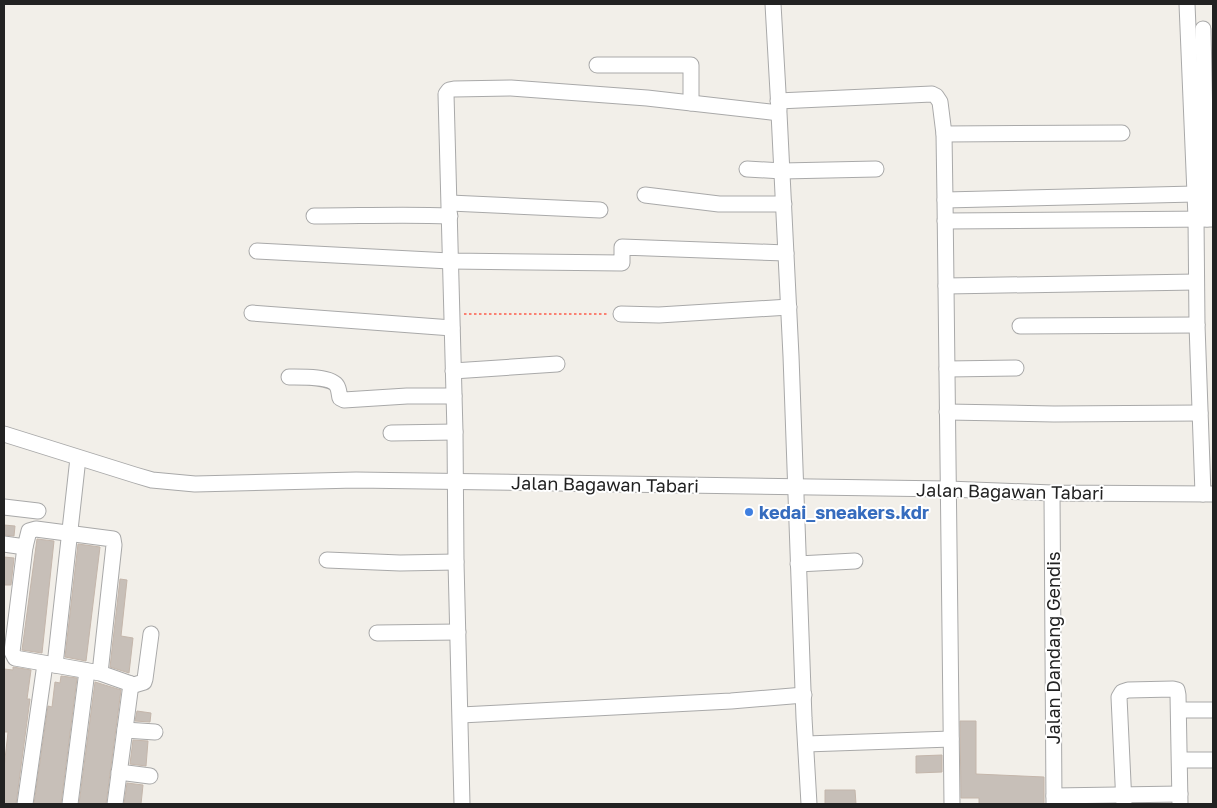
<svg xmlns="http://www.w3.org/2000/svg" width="1217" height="808" viewBox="0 0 1217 808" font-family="'Golos Text',sans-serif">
	<rect width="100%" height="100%" fill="#f2efe9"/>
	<g fill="#c7bfb8" stroke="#c4b6ab">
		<path d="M4,525L15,526L14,536L4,535Z"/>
		<path d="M37,539L54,541L42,653L22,650Z"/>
		<path d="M78,544L100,547L86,661L65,657Z"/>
		<path d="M4,557L14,558L11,585H4Z"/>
		<path d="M120,579L127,580L121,636L133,638L129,673L110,667Z"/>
		<path d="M13,667L31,670L27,699H30L16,804H4V768L8,732H4V669L13,670Z"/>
		<path d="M61,676L77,678L61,804H34L48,706L52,707L55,682L60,683Z"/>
		<path d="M95,682L121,690L106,804H79Z"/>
		<path d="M137,711L151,713L150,722L135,721Z"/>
		<path d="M960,721H976V774L1044,777V804H979V798H961Z"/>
		<path d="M133,740L148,741L146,766L130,764Z"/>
		<path d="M942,755V772L916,773V756Z"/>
		<path d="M127,783L143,785L141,804H124Z"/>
		<path d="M825,790H855L856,804H825Z"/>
	</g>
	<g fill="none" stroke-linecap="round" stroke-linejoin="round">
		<g stroke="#a9a9a9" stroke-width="17">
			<g id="minor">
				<path d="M773,4L779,110"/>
				<path d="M1187,4L1196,218L1197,325L1203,494"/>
				<path d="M1203,29L1207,219"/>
				<path d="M597,65H691V103"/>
				<path d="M778,101L932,94L936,96L940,102L944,134L945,200L952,804"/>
				<path d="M944,134L1122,133"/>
				<path d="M747,169L782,171L876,169"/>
				<path d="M645,195L719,204H784"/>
				<path d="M945,200L1195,194"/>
				<path d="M450,203L600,210"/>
				<path d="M314,216C359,216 404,214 450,216"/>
				<path d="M945,221L1213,219"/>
				<path d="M257,251L450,261L622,263V247L786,253"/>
				<path d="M946,286L1196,282"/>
				<path d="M252,313L452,328"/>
				<path d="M621,314L659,315L789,307"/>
				<path d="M1020,326L1197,325"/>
				<path d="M947,369L1016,368"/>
				<path d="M453,371L557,364"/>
				<path d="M289,377C299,377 332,376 337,386C339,389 339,394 340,398L344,400L407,396H454"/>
				<path d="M947,412L1054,414L1200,413"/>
				<path d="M391,433L455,432"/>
				<path d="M4,434L135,475L152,480L195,484L356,480L948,489L1052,493L1213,494"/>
				<path d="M1052,493L1054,804"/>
				<path d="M4,507L38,511"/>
				<path d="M4,544L25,547"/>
				<path d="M327,560L400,563L456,562"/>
				<path d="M798,564L855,561"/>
				<path d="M377,633L458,632"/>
				<path d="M55,665L78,458"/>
				<path d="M100,673L114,545L113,539L36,529L29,531L25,547L12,652L15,658L100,673L134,685L144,682L145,679L151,634"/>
				<path d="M1179,710H1213"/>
				<path d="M461,715L731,701L804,695"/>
				<path d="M125,730L155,732"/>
				<path d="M806,744L951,739"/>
				<path d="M1180,760H1213"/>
				<path d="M119,772L150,776"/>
				<path d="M1054,796L1180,794"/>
				<path d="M25,804L45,664"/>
				<path d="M70,804L87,671"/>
				<path d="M115,804L131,684"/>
				<path d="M462,804L456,562L455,432L446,94L449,90L454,89L511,88L647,98L779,113L791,356L804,718L809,804"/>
				<path d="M1124,804L1119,697L1122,692L1128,690L1173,689L1177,690L1178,695L1180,804"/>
			</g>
		</g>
		<path stroke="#fa8072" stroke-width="2" stroke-dasharray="2.5 2.5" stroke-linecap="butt" d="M464,314H609"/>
		<use href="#minor" stroke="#fff" stroke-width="15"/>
	</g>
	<circle fill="#3f7fe0" stroke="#fff" stroke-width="2" cx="749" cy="512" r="5"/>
	<g text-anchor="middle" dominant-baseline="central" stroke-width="4" stroke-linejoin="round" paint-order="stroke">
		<g font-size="18" fill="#222" stroke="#fff">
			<text transform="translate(605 484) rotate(1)">Jalan Bagawan Tabari</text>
			<text transform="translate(1010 491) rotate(1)">Jalan Bagawan Tabari</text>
			<text transform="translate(1053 648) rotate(-90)">Jalan Dandang Gendis</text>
		</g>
		<g font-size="18" font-weight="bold" fill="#366cbe" stroke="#fff" text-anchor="start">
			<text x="759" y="512">kedai_sneakers.kdr</text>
		</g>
	</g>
	<rect width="1217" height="808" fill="none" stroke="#222222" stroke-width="10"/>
</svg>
